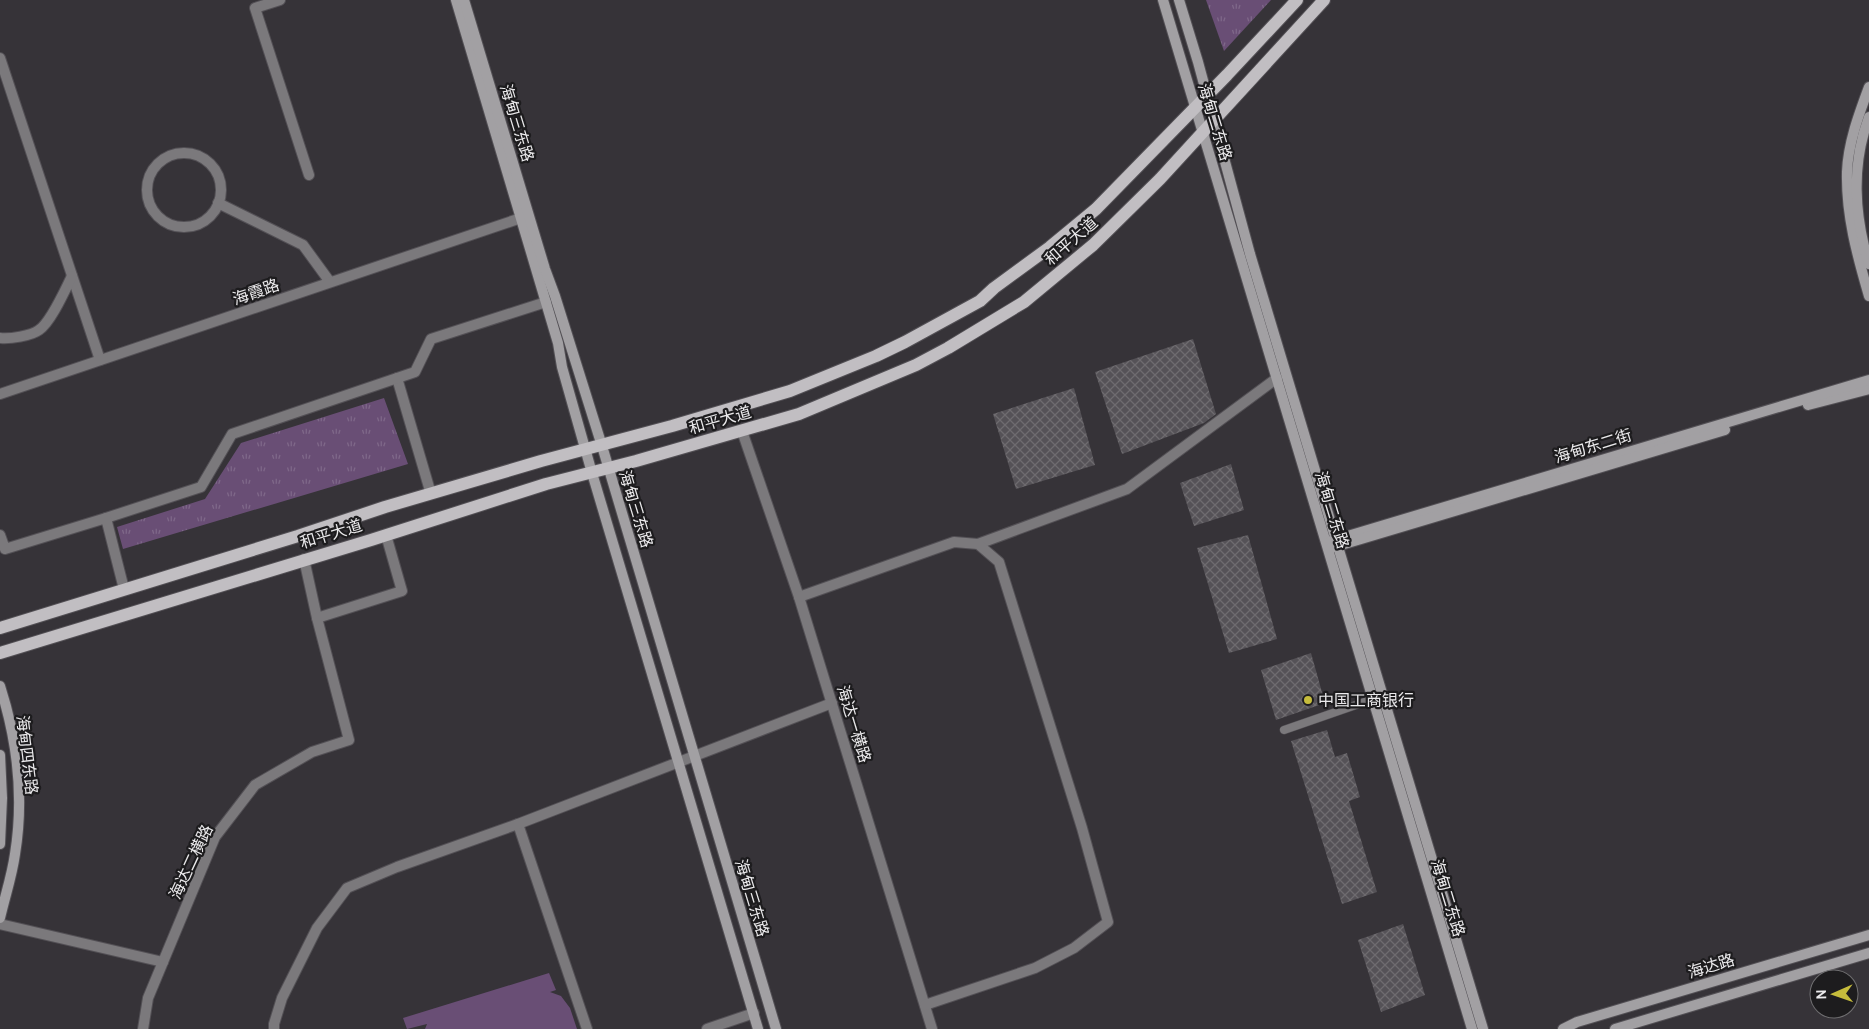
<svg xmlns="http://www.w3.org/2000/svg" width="1869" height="1029" viewBox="0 0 1869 1029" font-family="Cabin,'Noto Sans SC',sans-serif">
	<defs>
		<pattern id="grass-tufts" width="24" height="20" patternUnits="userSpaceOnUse" patternTransform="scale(1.25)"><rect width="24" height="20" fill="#694e75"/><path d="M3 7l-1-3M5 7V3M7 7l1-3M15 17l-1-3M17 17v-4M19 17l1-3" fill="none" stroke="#7f6889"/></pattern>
		<pattern id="building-cross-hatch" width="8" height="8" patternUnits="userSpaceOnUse" patternTransform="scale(1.25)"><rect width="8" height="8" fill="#555257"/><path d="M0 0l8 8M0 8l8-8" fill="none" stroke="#6e6b6f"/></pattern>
	</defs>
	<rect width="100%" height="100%" fill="#363338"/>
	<g fill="url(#grass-tufts)">
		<path d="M1206,0H1271L1224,51Z"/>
		<path d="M384,398L408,464L123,549L117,527L205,499L241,443Z"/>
	</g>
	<path fill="#694e75" d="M549,973L556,990L550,992L561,996L570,1008L577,1029H425L427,1024L407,1029L403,1018Z"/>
	<g fill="url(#building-cross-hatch)">
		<path d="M1193,339L1216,414L1204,423L1122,454L1095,372Z"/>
		<path d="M1074,388L1095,465L1016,489L993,414Z"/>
		<path d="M1231,464L1244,510L1194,526L1180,483Z"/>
		<path d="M1248,535L1277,639L1229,653L1197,548Z"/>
		<path d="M1311,653L1325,703L1276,720L1261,670Z"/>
		<path d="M1327,730L1335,757L1347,753L1360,797L1349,801L1377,892L1342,904L1291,741Z"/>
		<path d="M1403,924L1425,995L1381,1012L1358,940Z"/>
	</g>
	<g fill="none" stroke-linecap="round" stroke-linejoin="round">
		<g stroke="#535055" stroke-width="9">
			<path id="lane" d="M1284,730L1376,698"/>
		</g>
		<g stroke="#535055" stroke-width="12">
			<g id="street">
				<path d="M280,0L255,8L309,175"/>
				<path d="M0,58L100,360"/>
				<circle cx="184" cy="190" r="37"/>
				<path d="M218,203L303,245L330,282"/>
				<path d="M0,338C10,339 31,336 39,330C51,322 65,290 72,276"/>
				<path d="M397,378L431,494"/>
				<path d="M0,394L521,218"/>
				<path d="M742,431L799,597L932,1029"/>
				<path d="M106,518L201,487L232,434L415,372L431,339L546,302"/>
				<path d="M0,535L5,549L106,518L124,589"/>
				<path d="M978,544L1127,489L1277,378"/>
				<path d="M304,559L317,618"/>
				<path d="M799,597L954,542L978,544L999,562L1082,828L1108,922L1074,948L1035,968L925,1005"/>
				<path d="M518,824L587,1029"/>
				<path d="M0,924L163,962"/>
				<path d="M143,1029L148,998L215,837L255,785L312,752L349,740L317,618L402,591L386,535"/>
				<path d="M274,1029V1024L282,998L317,928L347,888L397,867L518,824L832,703"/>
				<path d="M707,1029L754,1013"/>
			</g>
		</g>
		<g stroke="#535055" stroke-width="12">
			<g id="secondary">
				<path d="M456,0L558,343L562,367L592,473L758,1029"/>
				<path d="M464,0L545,269L555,296L602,446L776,1029"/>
				<path d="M1163,0L1472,1029"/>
				<path d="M1179,0L1198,62L1250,254L1483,1029"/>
				<path d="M1869,87C1859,114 1848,143 1847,172C1846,215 1857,255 1869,296"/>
				<path d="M1869,117C1851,164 1854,216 1869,264"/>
				<path d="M1808,405L1869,389"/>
				<path d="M1331,541L1869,380"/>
				<path d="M1331,548L1725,430"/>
				<path d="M0,686C17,739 24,798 15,854C12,876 5,896 0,918"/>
				<path d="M0,755L2,798L0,844"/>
				<path d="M1563,1029L1577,1022L1869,935"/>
				<path d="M1615,1029L1869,953"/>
			</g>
		</g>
		<g stroke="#535055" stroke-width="14">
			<g id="primary">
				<path d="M0,628L298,536L385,507L541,461L672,426L790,391L876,356L905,342L980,301L994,288L1050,247L1096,209L1227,75L1297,0"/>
				<path d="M0,653L371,540L546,484L636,461L799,414L916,365L948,348L1024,302L1093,245L1160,179L1324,0"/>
			</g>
		</g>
		<use href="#lane" stroke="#7b797c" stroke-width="8"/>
		<use href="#street" stroke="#7b797c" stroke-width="10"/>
		<use href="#secondary" stroke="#a2a0a3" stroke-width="10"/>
		<use href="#primary" stroke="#c1bec2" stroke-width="12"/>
	</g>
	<circle fill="#c6bc3c" stroke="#1d1c1e" stroke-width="2" cx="1308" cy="700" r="5"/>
	<g text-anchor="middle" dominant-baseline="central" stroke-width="4.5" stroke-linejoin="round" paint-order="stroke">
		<g font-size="16" fill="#ebeaec" stroke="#1d1c1e">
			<text transform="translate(1215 122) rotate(73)">海甸二东路</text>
			<text transform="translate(517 123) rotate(73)">海甸三东路</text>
			<text transform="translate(1071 241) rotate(-41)">和平大道</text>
			<text transform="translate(256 292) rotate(-19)">海霞路</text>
			<text transform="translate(720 420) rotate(-16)">和平大道</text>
			<text transform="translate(1593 446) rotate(-17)">海甸东二街</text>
			<text transform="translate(636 509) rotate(73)">海甸三东路</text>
			<text transform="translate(1332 510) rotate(73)">海甸二东路</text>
			<text transform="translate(331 534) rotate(-17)">和平大道</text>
			<text transform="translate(854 724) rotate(73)">海达一横路</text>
			<text transform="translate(27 755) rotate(83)">海甸四东路</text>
			<text transform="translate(191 862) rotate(-65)">海达二横路</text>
			<text transform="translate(752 898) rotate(73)">海甸三东路</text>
			<text transform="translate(1448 898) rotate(73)">海甸二东路</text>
			<text transform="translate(1711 966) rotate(-17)">海达路</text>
		</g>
		<g font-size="16" fill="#ebeaec" stroke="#1d1c1e" text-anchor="start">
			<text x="1318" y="700">中国工商银行</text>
		</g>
	</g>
	<g transform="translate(1834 994) rotate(268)"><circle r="24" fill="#1d1c1e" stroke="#6f6e70"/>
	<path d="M0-4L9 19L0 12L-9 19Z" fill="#c6bc3c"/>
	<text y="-8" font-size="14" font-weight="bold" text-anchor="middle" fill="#ebeaec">N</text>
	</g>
</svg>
